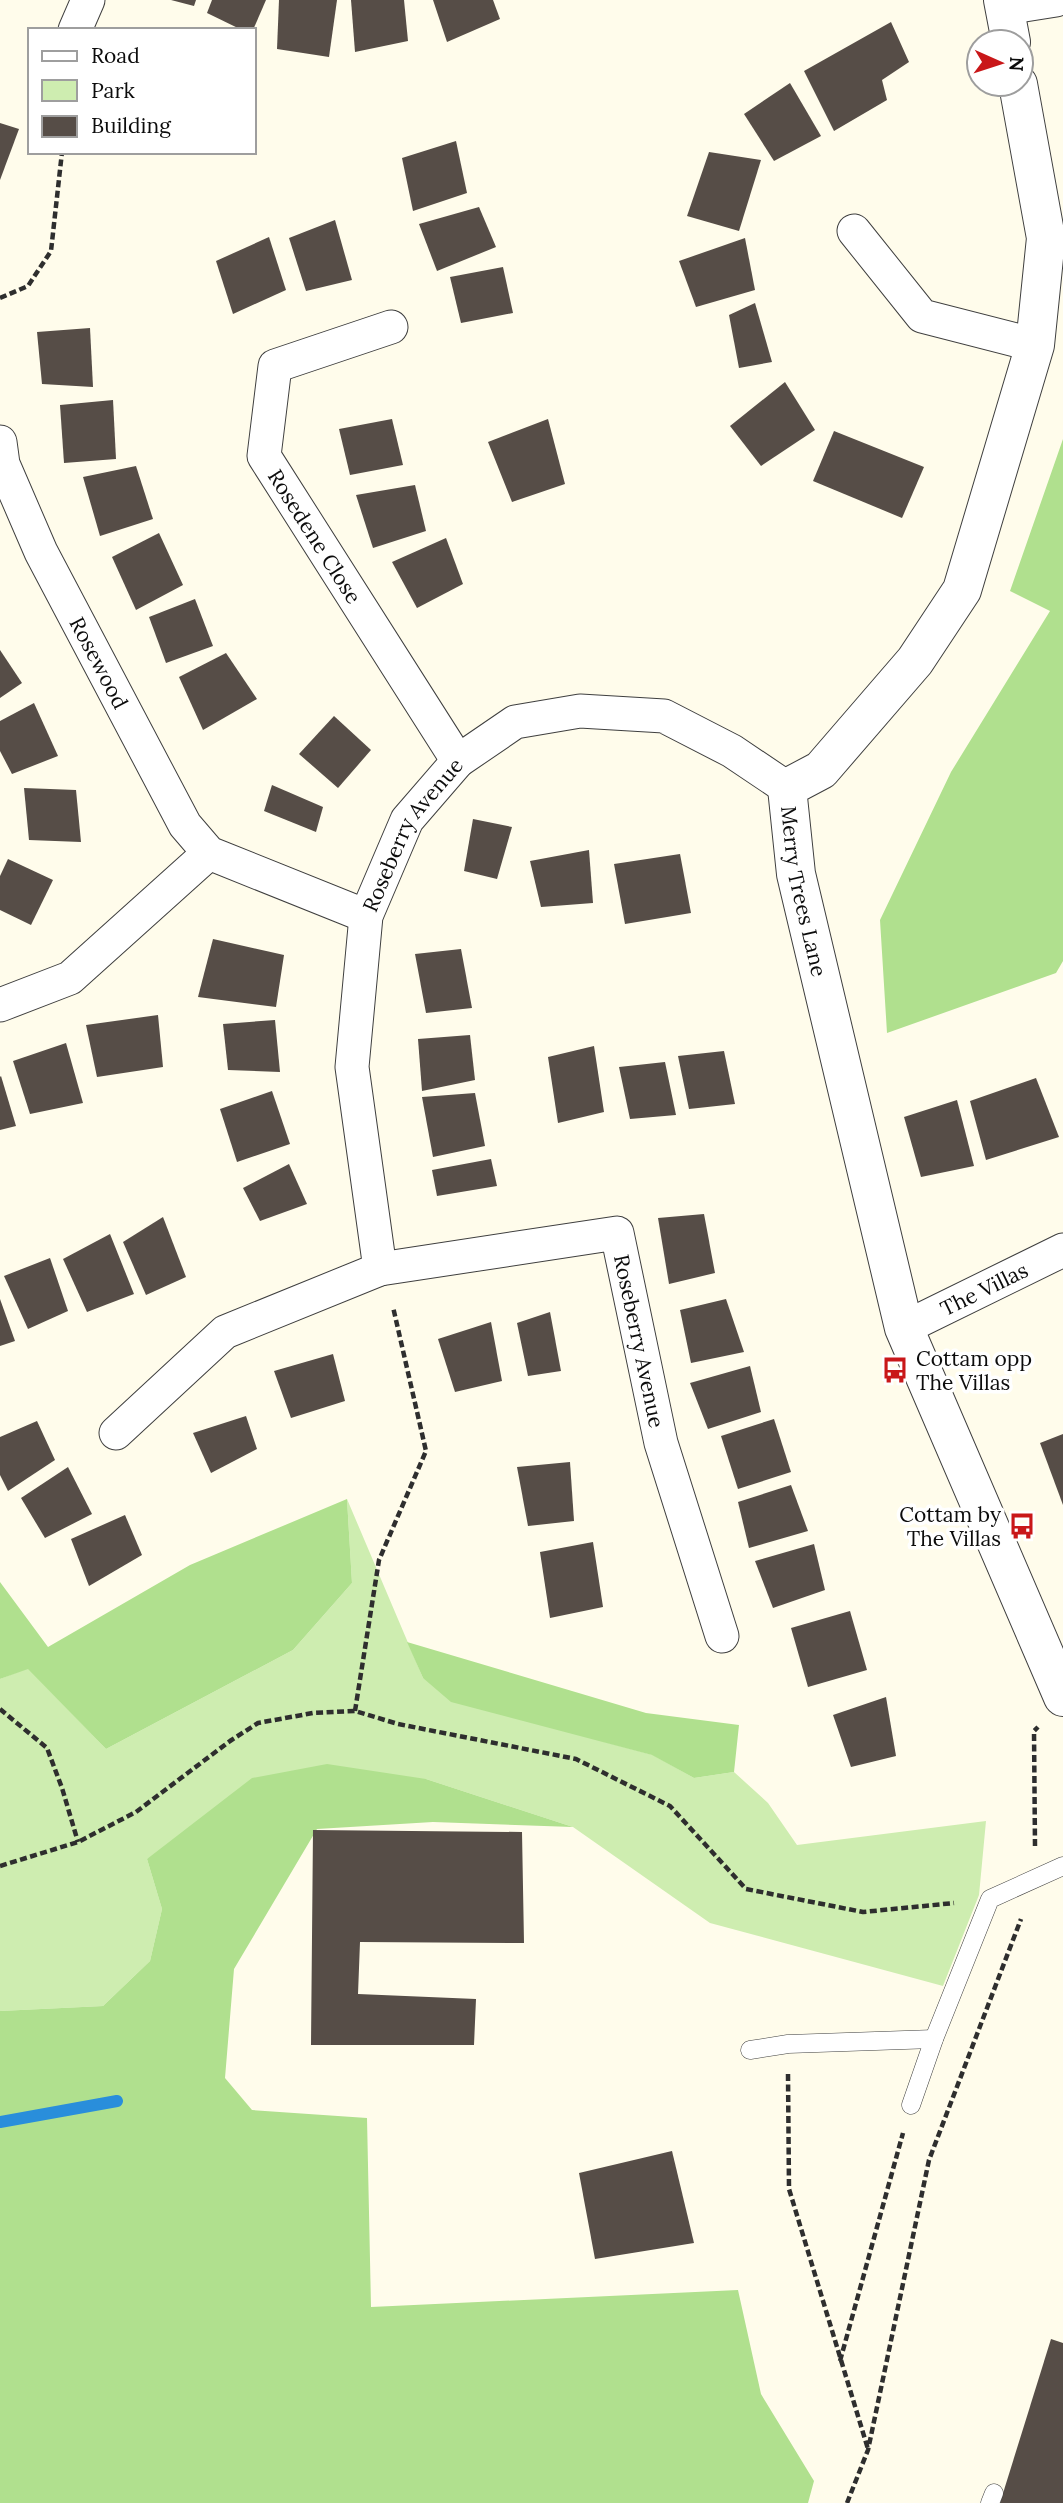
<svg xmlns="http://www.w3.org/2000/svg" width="1063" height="2503" viewBox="0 0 1063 2503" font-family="Lora,serif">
	<rect width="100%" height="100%" fill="#fffceb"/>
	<path fill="#ceedb0" d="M347,1499L423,1678L605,1742L653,1755L694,1778L734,1772L768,1803L797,1845L986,1821L979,1895L943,1986L710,1923L573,1827L426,1779L147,1859L162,1909L150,1961L103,2006L0,2011V1679L28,1668L106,1749L293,1650L352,1583Z"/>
	<g fill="#b0e08e">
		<path d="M1063,439V961L1056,973L887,1033L880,920L951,772L1050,611L1010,591Z"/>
		<path d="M347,1499L352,1583L293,1650L106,1749L28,1669L0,1679V1582L48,1647L190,1565Z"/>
		<path d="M407,1642L646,1713L739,1725L734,1772L694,1778L652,1755L451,1702L423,1678Z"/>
		<path d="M327,1764L426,1779L573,1827L433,1822L317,1829L234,1969L225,2078L252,2110L367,2118L371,2307L738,2290L761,2394L814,2481L808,2503H0V2011L103,2006L150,1961L162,1909L147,1859L252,1778Z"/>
	</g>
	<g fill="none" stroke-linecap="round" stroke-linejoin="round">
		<path stroke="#298edb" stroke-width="12" d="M0,2122L117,2101"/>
	</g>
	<g fill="#564d47">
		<path d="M171,0H196L194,6Z"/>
		<path d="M212,0H266L253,30H242L207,13Z"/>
		<path d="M279,0H337L329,57L277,49Z"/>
		<path d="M351,0H404L408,41L355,52Z"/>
		<path d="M433,0H493L500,19L447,42Z"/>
		<path d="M891,22L909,62L882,80L887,100L834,131L804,71Z"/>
		<path d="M790,83L821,136L774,161L744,114Z"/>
		<path d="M0,123L19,129L0,180Z"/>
		<path d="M456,141L467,193L413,211L402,158Z"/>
		<path d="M709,152L761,160L739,231L687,216Z"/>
		<path d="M479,207L496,247L437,271L419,224Z"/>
		<path d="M335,220L352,280L306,291L289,238Z"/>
		<path d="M269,237L286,290L233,314L216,261Z"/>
		<path d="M745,238L755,290L696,307L679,261Z"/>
		<path d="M503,267L513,313L461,323L450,277Z"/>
		<path d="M755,303L772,362L739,368L729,315Z"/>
		<path d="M90,328L93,387L42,384L37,332Z"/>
		<path d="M785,382L815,430L761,466L730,426Z"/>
		<path d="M113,400L116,459L64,463L60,405Z"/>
		<path d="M392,419L403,465L350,475L339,429Z"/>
		<path d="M548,419L565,484L512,502L488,442Z"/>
		<path d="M834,431L924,467L902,518L813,481Z"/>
		<path d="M136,466L153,519L100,536L83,477Z"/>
		<path d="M415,485L426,531L373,548L356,495Z"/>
		<path d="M159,533L183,585L136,610L112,557Z"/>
		<path d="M446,538L463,584L417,608L392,562Z"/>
		<path d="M195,599L213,646L166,663L149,617Z"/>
		<path d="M0,650L22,683L0,698Z"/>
		<path d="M226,653L257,699L203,730L179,677Z"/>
		<path d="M34,703L58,756L12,774L0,751V721Z"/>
		<path d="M334,716L371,750L338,788L299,754Z"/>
		<path d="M272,785L323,807L316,832L264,811Z"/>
		<path d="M24,788L76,790L81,842L29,840Z"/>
		<path d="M473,819L512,827L497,879L464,871Z"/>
		<path d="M589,850L593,903L541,907L530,861Z"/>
		<path d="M680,854L691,913L625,924L614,864Z"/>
		<path d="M8,859L53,880L31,925L0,910V876Z"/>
		<path d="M213,939L284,955L276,1007L198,997Z"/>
		<path d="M461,949L472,1008L426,1013L415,954Z"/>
		<path d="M158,1015L163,1067L97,1077L86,1025Z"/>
		<path d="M275,1020L280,1072L228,1070L223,1024Z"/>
		<path d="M470,1035L475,1080L422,1091L418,1039Z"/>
		<path d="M66,1043L83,1103L30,1114L13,1061Z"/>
		<path d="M594,1046L604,1112L558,1123L548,1057Z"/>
		<path d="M724,1051L735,1104L689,1109L678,1056Z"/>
		<path d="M665,1062L676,1115L630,1119L619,1067Z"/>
		<path d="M1,1076L16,1126L0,1130V1077Z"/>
		<path d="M1036,1078L1059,1137L986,1160L970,1101Z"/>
		<path d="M272,1091L290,1144L237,1162L220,1109Z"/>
		<path d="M475,1093L485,1146L433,1157L422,1097Z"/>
		<path d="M957,1100L974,1166L921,1177L904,1117Z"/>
		<path d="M491,1159L497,1186L437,1196L432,1170Z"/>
		<path d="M289,1164L307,1204L260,1221L243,1188Z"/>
		<path d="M704,1214L715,1273L669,1284L658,1218Z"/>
		<path d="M163,1217L186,1277L146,1295L123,1242Z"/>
		<path d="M110,1234L134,1294L87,1312L63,1259Z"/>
		<path d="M50,1258L68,1311L28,1329L4,1276Z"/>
		<path d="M0,1299L15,1341L0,1346Z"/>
		<path d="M726,1299L744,1352L691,1363L680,1310Z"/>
		<path d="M550,1312L561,1371L528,1376L517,1323Z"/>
		<path d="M491,1322L502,1381L455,1392L438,1339Z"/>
		<path d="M333,1354L345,1401L291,1418L274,1371Z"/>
		<path d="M750,1366L761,1412L708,1429L690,1383Z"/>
		<path d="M246,1416L257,1449L211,1473L193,1433Z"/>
		<path d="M774,1419L791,1472L738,1489L721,1436Z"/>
		<path d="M37,1421L55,1460L8,1491L0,1475V1437Z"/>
		<path d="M1063,1434V1505L1040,1443Z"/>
		<path d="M570,1462L574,1521L528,1526L517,1467Z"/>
		<path d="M68,1467L92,1514L45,1538L21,1498Z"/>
		<path d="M791,1485L808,1531L749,1548L738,1502Z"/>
		<path d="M125,1515L142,1555L89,1586L71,1539Z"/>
		<path d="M593,1542L603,1607L550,1618L540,1552Z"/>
		<path d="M814,1544L825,1590L773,1608L755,1561Z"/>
		<path d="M850,1611L867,1670L808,1687L791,1628Z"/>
		<path d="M886,1697L896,1756L851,1767L833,1715Z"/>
		<path d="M313,1830L522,1832L524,1943L360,1942L358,1994L476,1999L474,2045H311Z"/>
		<path d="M672,2151L694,2243L595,2259L579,2173Z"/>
		<path d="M1051,2339L1063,2343V2503H1000Z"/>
	</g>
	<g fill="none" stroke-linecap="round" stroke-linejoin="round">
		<g stroke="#3f3f3f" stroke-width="19">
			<g id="service">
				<path d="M750,2050L788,2044L934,2039"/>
				<path d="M911,2105L934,2039L990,1899L1063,1866"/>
				<path d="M990,2503L994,2493"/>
			</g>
		</g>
		<g stroke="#3f3f3f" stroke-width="35">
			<g id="minor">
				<path d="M1005,8L1056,0"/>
				<path d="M75,30L88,0"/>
				<path d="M854,231L922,316L1035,345"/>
				<path id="s1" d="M391,327L275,366L264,456L458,761"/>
				<path id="s2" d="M0,442L3,464L41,552L185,825L209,853L366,916"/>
				<path d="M0,1005L70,978L209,853"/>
				<path id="s3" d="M380,1269L617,1233L661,1443L722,1636"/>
				<path id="s4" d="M904,1328L1063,1250"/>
				<path id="s5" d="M116,1433L225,1332L380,1269L352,1067L366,916L407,820L458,761L515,722L580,711L664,716L732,751L787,788"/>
			</g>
		</g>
		<g stroke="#3f3f3f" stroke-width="40">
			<g id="tertiary">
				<path d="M1003,0L1011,42"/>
				<path id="s6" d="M1018,84L1046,238L1035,345L962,590L915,661L821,770L787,788L796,874L904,1328L1063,1697"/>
			</g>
		</g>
		<g stroke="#2e2e2e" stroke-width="4.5" stroke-dasharray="7 3.5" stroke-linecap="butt">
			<path d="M0,298L28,286L51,251L62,152"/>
			<path d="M0,1709L47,1748L62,1788L78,1842"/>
			<path d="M355,1711L379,1560L426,1451L393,1307"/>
			<path d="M1035,1846L1034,1731L1038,1727"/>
			<path d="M0,1866L78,1842L136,1812L230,1741L258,1723L313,1713L355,1711L398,1724L576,1759L670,1806L746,1889L863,1912L954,1903"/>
			<path d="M788,2074L789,2189L868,2449"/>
			<path d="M840,2361L903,2133"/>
			<path d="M847,2503L868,2450L929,2160L1021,1919"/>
		</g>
		<use href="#service" stroke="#fff" stroke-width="18"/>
		<use href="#minor" stroke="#fff" stroke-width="33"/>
		<use href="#tertiary" stroke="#fff" stroke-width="38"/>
	</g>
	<defs>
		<g id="bus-bare" transform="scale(2.1)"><path d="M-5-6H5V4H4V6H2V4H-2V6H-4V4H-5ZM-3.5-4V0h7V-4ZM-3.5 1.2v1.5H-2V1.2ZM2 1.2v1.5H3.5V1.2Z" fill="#c91719" stroke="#fff" stroke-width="2.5" paint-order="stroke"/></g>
	</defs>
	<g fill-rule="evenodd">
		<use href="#bus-bare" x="895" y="1370"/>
		<use href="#bus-bare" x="1022" y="1526"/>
	</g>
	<g text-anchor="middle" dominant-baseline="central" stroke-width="7" stroke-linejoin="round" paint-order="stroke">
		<g font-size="21" fill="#0c0c0c" stroke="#fff">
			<text stroke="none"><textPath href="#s1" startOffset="308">Rosedene Close</textPath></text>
			<text stroke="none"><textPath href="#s2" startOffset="243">Rosewood</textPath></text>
			<text stroke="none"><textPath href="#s5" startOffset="766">Roseberry Avenue</textPath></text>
			<text stroke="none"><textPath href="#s6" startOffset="892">Merry Trees Lane</textPath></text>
			<text stroke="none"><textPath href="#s4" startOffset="89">The Villas</textPath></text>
			<text stroke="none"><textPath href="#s3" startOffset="350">Roseberry Avenue</textPath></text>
		</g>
		<g font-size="21" fill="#0c0c0c" stroke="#fff" text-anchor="start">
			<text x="916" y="1358">Cottam opp<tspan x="916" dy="24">The Villas</tspan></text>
			<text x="1001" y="1514" text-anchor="end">Cottam by<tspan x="1001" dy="24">The Villas</tspan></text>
		</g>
	</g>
	<rect x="28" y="28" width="228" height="126" fill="#ffffff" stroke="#9e9e9e" stroke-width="2"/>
	<rect x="42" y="51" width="35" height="10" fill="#ffffff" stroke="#9e9e9e" stroke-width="2"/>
	<text x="91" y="63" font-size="21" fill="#0c0c0c">Road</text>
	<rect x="42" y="80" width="35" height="21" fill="#ceedb0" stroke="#9e9e9e" stroke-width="2"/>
	<text x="91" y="98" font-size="21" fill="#0c0c0c">Park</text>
	<rect x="42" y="116" width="35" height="21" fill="#564d47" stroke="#9e9e9e" stroke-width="2"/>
	<text x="91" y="133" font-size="21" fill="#0c0c0c">Building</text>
	<g transform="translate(1000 63) rotate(93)"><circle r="33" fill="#ffffff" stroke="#9e9e9e" stroke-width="2"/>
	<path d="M0-5L12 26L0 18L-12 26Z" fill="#c91719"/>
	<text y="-10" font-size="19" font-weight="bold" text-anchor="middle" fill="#0c0c0c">N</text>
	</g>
</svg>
